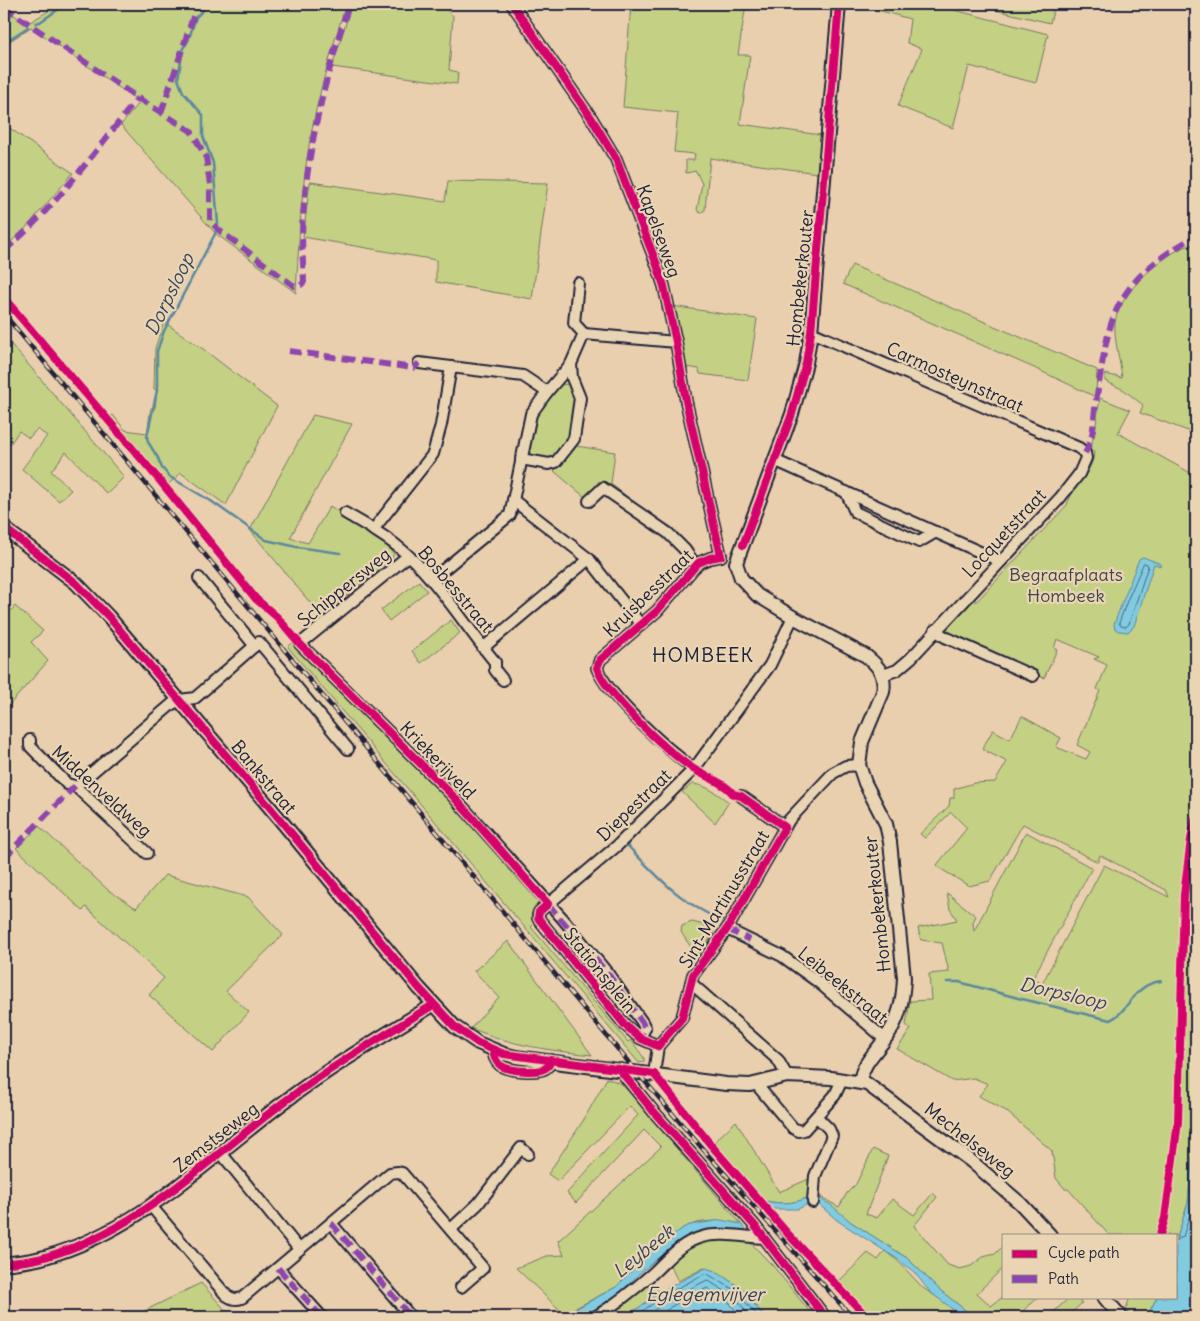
<svg xmlns="http://www.w3.org/2000/svg" width="1200" height="1321" viewBox="0 0 1200 1321" font-family="Delius,sans-serif">
	<rect width="100%" height="100%" fill="#e9cfae"/>
	<filter id="ink" filterUnits="userSpaceOnUse"><feTurbulence type="fractalNoise" baseFrequency=".02" numOctaves="2"/><feDisplacementMap in="SourceGraphic" scale="10" xChannelSelector="R" yChannelSelector="G"/><feConvolveMatrix kernelMatrix="1 2 1 2 8 2 1 2 1" color-interpolation-filters="sRGB"/></filter>
	<g filter="url(#ink)">
		<g fill="#c4d084" stroke="#737960">
			<path d="M60,4H346C332,49 318,94 310,140C301,190 299,242 296,293L215,233L121,125L140,102L31,27L4,45V8L27,24Z"/>
			<path d="M352,4H441L453,16L449,70L458,72L457,84L332,67Z"/>
			<path d="M631,4H746L738,55H750L740,124L821,135L817,173L710,158L705,210L700,213L697,210L702,184L696,171L686,173V160H694L695,154L674,152L678,113L623,107Z"/>
			<path d="M856,4H931L1048,34L1036,83L969,66L953,128L898,106L922,49L907,43L910,19Z"/>
			<path d="M970,4H1055L1050,23Z"/>
			<path d="M4,124L73,173L24,230L4,248Z"/>
			<path d="M448,181L548,183L532,299L436,282V260L303,237L310,182L445,201Z"/>
			<path d="M1196,244V434L1140,413L1143,405L1124,390L1105,381V374L1122,378C1120,360 1114,341 1115,324C1116,295 1168,247 1196,244Z"/>
			<path d="M852,265L1097,370L1096,397L1034,368L843,284Z"/>
			<path d="M672,306L757,319L748,380L700,374L699,369L686,367Z"/>
			<path d="M164,322L203,349L277,406L226,505L181,473L162,490L104,420L113,415L125,430L147,433L151,408H155L157,390L154,389L155,348Z"/>
			<path d="M4,336L124,477L107,494L66,452L51,471L71,490L59,501L22,469L47,436L37,429L29,438L19,431L4,453V436L10,427L4,425Z"/>
			<path d="M568,384C580,392 576,404 575,417C574,423 574,431 572,436C566,454 547,461 530,458L527,453L533,424L544,403L560,385Z"/>
			<path d="M1100,398L1130,410L1118,433L1196,476V1114L1188,1203L1176,1241V1235H1109L1068,1189H1065L1056,1178L1052,1151L1006,1111L979,1096L988,1084L974,1078L952,1081L897,1049L911,1029L906,1025L910,1001L931,1000L929,974L949,972L942,943L921,940L918,928L957,920L950,909L947,893L976,916L973,922L974,931L1026,832L1092,868L1033,978L1042,984L1104,865L1169,897L1166,890L1100,855L1098,862L1023,824L990,881L969,886L936,866L967,828L951,812L925,838L920,834L949,806L950,798H954V789L974,783L995,782L1007,762L982,749L993,730L1010,739L1022,716L1061,738L1056,747L1086,759L1090,752L1077,745L1100,691L1097,689L1107,665L1094,659L1099,657L1057,639L1054,648L1057,650L1044,678L941,634L973,601H977L1067,505C1073,486 1093,473 1094,452L1090,449L1095,431Z"/>
			<path d="M313,415L352,424L290,538L308,543L330,506L389,546L394,554L392,558L386,564L321,616L250,530Z"/>
			<path d="M576,446L615,452L611,484L625,495L623,498L599,481L586,498L554,471Z"/>
			<path d="M419,581L427,591L389,621L381,610Z"/>
			<path d="M4,606L10,612L15,606L43,631L31,642L48,661L4,711Z"/>
			<path d="M451,620L460,633L421,663L412,651Z"/>
			<path d="M292,643L406,753L463,812L540,900L531,914L535,923L531,927L628,1042L631,1040L644,1058V1062L639,1063L288,647Z"/>
			<path d="M692,784C707,785 717,794 729,802L715,823L682,792Z"/>
			<path d="M39,826L108,890L136,908L165,875L248,897L283,935L226,991L249,1012L213,1052L149,995L164,978L86,907L83,911L16,848Z"/>
			<path d="M692,922L704,925L713,930V934L700,953H697L692,949L681,932L682,926Z"/>
			<path d="M508,941L592,1055C547,1050 513,1046 471,1028L499,997L474,971Z"/>
			<path d="M607,1078L622,1084L741,1224C722,1220 702,1219 683,1228L648,1255L616,1287L564,1314L516,1268L547,1256L564,1255L558,1241L661,1147L644,1130L576,1203L567,1193L638,1115L630,1106L558,1181L548,1174L583,1121Z"/>
			<path d="M736,1121L779,1192L811,1178L807,1195L808,1201L807,1198C793,1204 781,1204 766,1201L768,1205L764,1206L711,1145Z"/>
			<path d="M873,1149L888,1156L866,1214L877,1218L892,1199L914,1215L933,1193L937,1197L914,1226L948,1265L960,1269L971,1266L983,1257L995,1254L1004,1245V1267L977,1293L991,1306L1004,1296L1039,1297L1016,1317H974L941,1291L907,1258L851,1222L817,1196V1195L839,1207L847,1193L856,1184Z"/>
			<path d="M718,1239L749,1241L773,1266L814,1317H765L747,1296L749,1290H744L715,1271L704,1268L678,1281L668,1261L693,1244Z"/>
			<path d="M885,1251L898,1261L923,1288L949,1305L961,1317H860L833,1287L868,1253L878,1260Z"/>
			<path d="M651,1281L660,1292L626,1317H610Z"/>
			<path d="M201,1283L229,1314V1317H132Z"/>
			<path d="M1070,1297H1075L1082,1303L1067,1317H1048Z"/>
			<path d="M1130,1297H1157L1147,1317H1133L1126,1309Z"/>
		</g>
		<g fill="#81cbe1" stroke="#5b879f">
			<path d="M1143,557L1161,564V566L1154,564L1134,626L1128,632L1119,631L1115,629L1114,624L1139,559Z"/>
			<path d="M1196,1114V1300L1187,1317H1147L1157,1297H1176V1241L1188,1203Z"/>
			<path d="M817,1197L831,1205L851,1222L907,1258L941,1291L974,1317H963L930,1292L914,1272L899,1260L838,1221L816,1202Z"/>
			<path d="M807,1198L808,1204L798,1209H770L765,1201C780,1204 793,1204 807,1198Z"/>
			<path d="M721,1220L741,1224L748,1232L707,1231L688,1236L670,1248L640,1273L614,1299L580,1317H561L616,1287L648,1255L683,1228L690,1225Z"/>
			<path d="M706,1268L715,1271L744,1290L747,1289L749,1290L747,1296L765,1317H626L662,1291Z"/>
		</g>
		<g fill="none" stroke-linecap="round" stroke-linejoin="round">
			<g stroke="#48667d" stroke-width="1">
				<path d="M1144,563L1147,564L1148,566L1129,624L1126,627L1121,626L1119,623L1127,601Z"/>
				<path d="M1176,1240L1183,1237L1193,1204L1196,1172"/>
				<path d="M634,1317L665,1295L706,1273L741,1294L745,1302L759,1317"/>
				<path d="M645,1317L668,1300L707,1280L736,1298L750,1317"/>
				<path d="M658,1317L672,1306L707,1288L730,1303L740,1317"/>
			</g>
			<g stroke="#5b879f" stroke-width="2.5">
				<path d="M199,4L203,7V10L196,17L188,41L183,48L178,79L183,92L203,115V136L213,163L218,224L215,234L164,331L157,351V390L147,437L148,442L158,458L162,468L170,477L211,501L266,540L297,547L340,553"/>
				<path d="M36,23L40,22L66,4"/>
				<path d="M4,43L28,27"/>
				<path d="M626,844C655,874 682,905 722,920"/>
				<path d="M947,982H959L1018,998L1110,1020C1129,1012 1133,984 1161,981"/>
			</g>
			<g stroke="#22223b" stroke-width="14">
				<g id="minor">
					<path d="M512,4L592,119L616,159L657,265L664,286L676,342L686,401L721,556"/>
					<path d="M578,283L574,323L584,334"/>
					<path d="M811,332L1079,448L1085,453L1086,458L1079,474L1060,498L911,658L897,670L883,675"/>
					<path d="M419,363L523,376L547,392"/>
					<path d="M521,459L549,464L556,462L574,439L580,398L572,378L571,364"/>
					<path d="M774,460L1000,561"/>
					<path d="M846,492L855,512L919,542L936,532"/>
					<path d="M513,500L589,559L641,625"/>
					<path d="M589,501L603,488L668,533L685,550L696,566"/>
					<path d="M345,513C362,523 381,533 397,546C433,573 465,626 495,662V670L503,680"/>
					<path d="M373,530L433,454L441,425L451,367"/>
					<path d="M408,556L300,644L453,796L563,919L609,975L642,1022L645,1028L640,1038"/>
					<path d="M199,578L255,646"/>
					<path d="M431,580L510,515L531,414L547,392L571,364L584,334L676,342"/>
					<path d="M935,630L945,637L1033,676"/>
					<path d="M483,648L589,559"/>
					<path d="M30,740V746L67,784L75,786L147,853"/>
					<path d="M694,769C668,750 608,697 597,668L600,660L657,611L698,563L710,558L721,556"/>
					<path d="M82,781L172,704L180,700L195,698L259,642L348,749"/>
					<path d="M741,796L785,827"/>
					<path d="M727,929L782,956L818,982L885,1039"/>
					<path d="M691,983L778,1060L787,1076"/>
					<path d="M658,1046L640,1038L625,1025L538,918L539,912L618,845L694,769L770,665L793,617"/>
					<path d="M658,1046L682,1018L693,975L727,929L789,820L833,773L846,766L859,765"/>
					<path d="M493,1050C494,1056 495,1061 500,1065C507,1071 540,1074 547,1067C550,1065 550,1063 550,1060"/>
					<path d="M619,1069L654,1112L755,1226L825,1317"/>
					<path d="M654,1074L658,1046"/>
					<path d="M756,1084L793,1128L799,1131L804,1130L835,1095L842,1080"/>
					<path d="M221,1153L299,1249"/>
					<path d="M813,1202L815,1176L832,1136L829,1129L817,1117"/>
					<path d="M151,1206L226,1295C232,1299 235,1300 242,1298L390,1173L398,1172L402,1173L483,1268L461,1287"/>
					<path d="M331,1223L411,1317"/>
					<path d="M451,1229L478,1204L521,1148L528,1154"/>
					<path d="M278,1268L322,1317"/>
					<path d="M595,1317C616,1304 635,1289 653,1273C669,1258 680,1243 702,1237C721,1232 744,1237 764,1238"/>
				</g>
			</g>
			<g stroke="#22223b" stroke-width="16">
				<g id="tertiary">
					<path d="M839,4L811,332L806,363L792,414L736,563L741,578L757,595L793,617L866,656C879,666 886,676 883,692L862,742L859,765L865,783L886,824L890,842L904,978C903,1001 899,1020 885,1039C875,1053 862,1064 860,1082"/>
					<path d="M4,528L76,583L108,616L278,817L419,988L455,1027L478,1043L504,1054L516,1057L726,1084L750,1085L787,1076L831,1078L867,1084L971,1161L1020,1203L1050,1235"/>
					<path d="M4,1264C17,1262 32,1261 45,1257C139,1231 208,1159 284,1102C332,1066 383,1036 433,1005"/>
					<path d="M1104,1297L1121,1317"/>
				</g>
			</g>
			<use href="#minor" stroke="#e9d4b3" stroke-width="10"/>
			<use href="#tertiary" stroke="#e9d4b3" stroke-width="12"/>
			<g stroke="#22223b" stroke-width="4.5">
				<path id="rail" d="M4,314L636,1071L701,1147L852,1317"/>
			</g>
			<use href="#rail" stroke="#e9d4b3" stroke-width="2.5" stroke-dasharray="8" stroke-linecap="butt"/>
			<g stroke="#8e44ad" stroke-width="6" stroke-dasharray="12 6" stroke-linecap="butt">
				<path d="M4,7L138,98L191,131L206,157L210,185V221L220,231L294,286L301,285L304,282C303,260 301,238 303,216C308,143 327,73 349,4"/>
				<path d="M161,113L196,8L201,4"/>
				<path d="M4,251C56,207 95,151 138,98"/>
				<path d="M289,351L414,368L419,363"/>
				<path d="M1085,453C1095,437 1093,419 1096,401C1101,374 1105,335 1116,311C1132,275 1164,254 1196,236"/>
				<path d="M4,858L75,786"/>
				<path d="M548,904L609,975L642,1022L645,1028L640,1038"/>
				<path d="M727,929L750,940"/>
				<path d="M331,1223L411,1317"/>
				<path d="M278,1268L322,1317"/>
			</g>
			<g stroke="#e9d4b3" stroke-width="11">
				<g id="cycleway">
					<path d="M512,4L592,119L616,159L657,265L664,286L676,342L686,401L721,556L710,558L698,563L657,611L600,660L597,668C606,695 667,751 692,768C703,776 725,782 733,794L741,796L785,827L727,929L693,975L682,1018L658,1046"/>
					<path d="M4,298L161,482L256,599L277,617L300,644L453,796L548,904L539,912L538,918L625,1025L640,1038L658,1046"/>
					<path d="M4,528L76,583L108,616L278,817L419,988L455,1027L478,1043L504,1054L654,1074"/>
					<path d="M743,545L792,414L806,363L811,332L839,4"/>
					<path d="M493,1050C494,1056 495,1061 500,1065C507,1071 540,1074 547,1067C550,1065 550,1063 550,1060"/>
					<path d="M619,1069L654,1112L755,1226L825,1317"/>
					<path d="M654,1074L711,1145L788,1234L867,1317"/>
					<path d="M1160,1235L1165,1218L1178,1122L1184,895L1191,839L1196,816"/>
					<path d="M4,1264C17,1262 32,1261 45,1257C139,1231 208,1159 284,1102C332,1066 383,1036 433,1005"/>
				</g>
			</g>
			<use href="#cycleway" stroke="#d6006c" stroke-width="8"/>
		</g>
	</g>
	<g text-anchor="middle" dominant-baseline="central" stroke-width="4.5" stroke-linejoin="round" paint-order="stroke">
		<g font-size="18" fill="#22223b" stroke="#e9d4b3">
			<text transform="translate(659 231) rotate(70)">Kapelseweg</text>
			<text transform="translate(800 278) rotate(-84)">Hombekerkouter</text>
			<text transform="translate(955 377) rotate(24)">Carmosteynstraat</text>
			<text transform="translate(1004 533) rotate(-47)">Locquetstraat</text>
			<text transform="translate(344 587) rotate(-39)">Schippersweg</text>
			<text transform="translate(456 589) rotate(50)">Bosbesstraat</text>
			<text transform="translate(648 593) rotate(-44)">Kruisbesstraat</text>
			<text transform="translate(438 760) rotate(46)">Kriekerijveld</text>
			<text transform="translate(264 777) rotate(50)">Bankstraat</text>
			<text transform="translate(102 791) rotate(42)">Middenveldweg</text>
			<text transform="translate(634 805) rotate(-44)">Diepestraat</text>
			<text transform="translate(724 899) rotate(-59)">Sint-Martinusstraat</text>
			<text transform="translate(877 904) rotate(-96)">Hombekerkouter</text>
			<text transform="translate(600 970) rotate(51)">Stationsplein</text>
			<text transform="translate(843 985) rotate(39)">Leibeekstraat</text>
			<text transform="translate(216 1137) rotate(-38)">Zemstseweg</text>
			<text transform="translate(970 1140) rotate(38)">Mechelseweg</text>
		</g>
		<g font-size="18" fill="#42454a" stroke="#e9d4b3">
			<text x="1066" y="574">Begraafplaats<tspan x="1066" dy="21">Hombeek</tspan></text>
		</g>
		<g font-size="19" font-style="italic" fill="#35445c" stroke="#e9d4b3">
			<text transform="translate(169 294) rotate(-64)">Dorpsloop</text>
			<text transform="translate(1063 993) rotate(13)">Dorpsloop</text>
			<text transform="translate(643 1251) rotate(-39)">Leybeek</text>
			<text x="705" y="1294">Eglegemvijver</text>
		</g>
		<g font-size="20" letter-spacing="1" fill="#22223b" stroke="#e9d4b3">
			<text x="703" y="654">HOMBEEK</text>
		</g>
	</g>
	<rect width="1200" height="1321" fill="none" stroke="#e9d4b3" stroke-width="20"/>
	<rect x="10" y="10" width="1180" height="1301" fill="none" stroke="#22223b" stroke-width="2" filter="url(#ink)"/>
	<rect x="1002" y="1234" width="175" height="65" fill="#e9d4b3" stroke="#998d83"/>
	<rect x="1012" y="1250" width="25" height="8" fill="#d6006c" stroke="#998d83"/>
	<text x="1048" y="1258" font-size="15" fill="#22223b">Cycle path</text>
	<rect x="1012" y="1275" width="25" height="8" fill="#8e44ad" stroke="#998d83"/>
	<text x="1048" y="1284" font-size="15" fill="#22223b">Path</text>
</svg>
